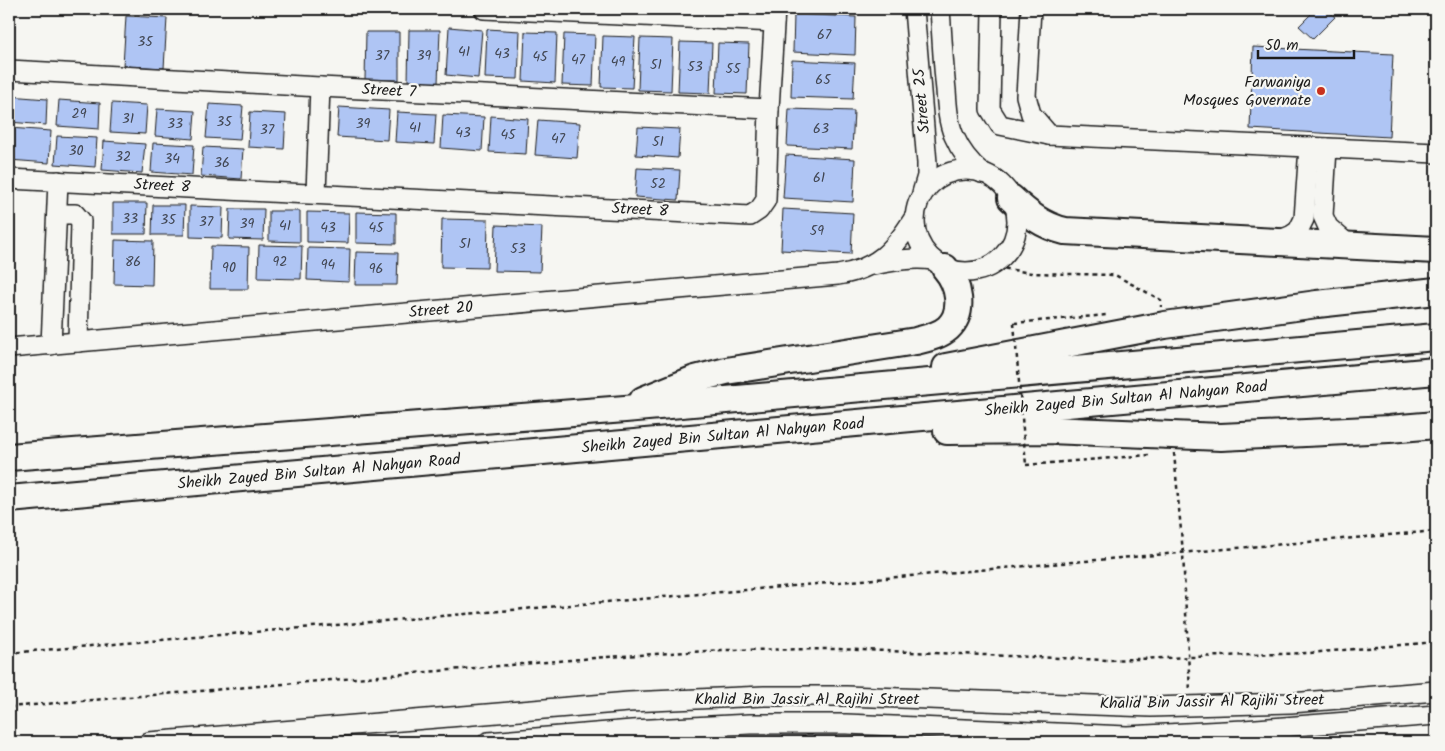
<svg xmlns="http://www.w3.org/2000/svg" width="1445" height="751" viewBox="0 0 1445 751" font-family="Kalam,sans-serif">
	<rect width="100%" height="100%" fill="#f6f6f2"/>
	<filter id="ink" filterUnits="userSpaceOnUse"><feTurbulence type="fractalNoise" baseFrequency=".02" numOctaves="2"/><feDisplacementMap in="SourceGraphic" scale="10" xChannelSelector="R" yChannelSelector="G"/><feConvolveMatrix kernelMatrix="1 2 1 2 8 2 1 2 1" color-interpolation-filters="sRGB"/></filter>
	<g filter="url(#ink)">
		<g fill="#afc5f4" stroke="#1c1c1c">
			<path d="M1316,9H1326L1335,17L1313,39L1299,26Z"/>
			<path d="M794,14L856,17L855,55L793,52Z"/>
			<path d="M126,16L167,18L164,68L123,66Z"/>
			<path d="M449,27L482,30L478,78L446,75Z"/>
			<path d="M487,29L520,31L518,79L485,78Z"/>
			<path d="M409,30H440L438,83L408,82Z"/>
			<path d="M366,32H399V80H365Z"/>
			<path d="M525,32L557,33L555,83L523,81Z"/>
			<path d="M564,34L595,35L593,86L562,85Z"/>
			<path d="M603,36L635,37L632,88L601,87Z"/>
			<path d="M640,38L673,39L671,91L638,90Z"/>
			<path d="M680,42L712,43L710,93L678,92Z"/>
			<path d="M718,43L749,44L747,94L716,93Z"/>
			<path d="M1253,47L1393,54L1389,137L1250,129Z"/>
			<path d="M792,60L855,63L853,99L791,97Z"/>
			<path d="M9,96L47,99L46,125L9,122Z"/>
			<path d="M59,100L100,103L99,129L57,126Z"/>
			<path d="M112,103L147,105L145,134L110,132Z"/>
			<path d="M209,104L243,106L240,140L206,138Z"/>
			<path d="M339,107L389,110L387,140L337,137Z"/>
			<path d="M157,109L195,111L193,139L155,136Z"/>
			<path d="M789,109L854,111L852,149L787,146Z"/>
			<path d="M250,112L286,114L284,149L248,147Z"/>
			<path d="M397,112L436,114L434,144L395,142Z"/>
			<path d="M443,115L484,117L482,151L441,148Z"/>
			<path d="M491,116L528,119L526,154L489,152Z"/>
			<path d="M538,120L580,123L577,158L535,155Z"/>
			<path d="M638,127L680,129L678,158L636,155Z"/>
			<path d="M9,128L51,131L49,163L9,160Z"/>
			<path d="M57,136L97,138L95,167L55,164Z"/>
			<path d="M104,141L145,144L142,173L102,170Z"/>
			<path d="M153,143L194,145L192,175L151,172Z"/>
			<path d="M203,147L243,149L241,179L201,176Z"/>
			<path d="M786,155L855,159L853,202L783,198Z"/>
			<path d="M637,168L680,170L678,200L635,197Z"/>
			<path d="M9,197H15L14,220H9Z"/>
			<path d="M113,203H147L146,234H113Z"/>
			<path d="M153,205H185L184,235H152Z"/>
			<path d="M190,206L223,207L222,238L190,237Z"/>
			<path d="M230,209H264L263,240L229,239Z"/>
			<path d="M783,209L853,213L851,254L781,250Z"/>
			<path d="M269,211H300V242L269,241Z"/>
			<path d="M307,212L349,213L348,243L307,242Z"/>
			<path d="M356,212L396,213V244L356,243Z"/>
			<path d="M442,219L488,220L487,268L441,267Z"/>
			<path d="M496,225L542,227L540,272L494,271Z"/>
			<path d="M115,240L153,241L152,285L114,284Z"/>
			<path d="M259,245L302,246L301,279L258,278Z"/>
			<path d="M211,246L249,247L248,289H210Z"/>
			<path d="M308,248L350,249L349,282L307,280Z"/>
			<path d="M356,252L398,253L397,285H355Z"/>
		</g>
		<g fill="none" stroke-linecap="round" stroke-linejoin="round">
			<g stroke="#1c1c1c" stroke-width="22">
				<g id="minor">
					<path d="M484,9L774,22"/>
					<path d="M914,9L927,163V176L922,193"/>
					<path d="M940,9C942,36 943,63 946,90C947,106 948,122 954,136C960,150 970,163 982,173"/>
					<path d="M992,9L990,109L1000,125L1049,135"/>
					<path d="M1031,9L1026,96L1031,114L1049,135L1436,153"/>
					<path d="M9,70L320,87L769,109"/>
					<path d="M1327,148L1323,216L1328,227L1350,246"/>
					<circle cx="966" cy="221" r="51"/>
					<path d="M9,179L750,216L759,210L766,200L769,109L775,9"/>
					<path d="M316,193L320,87"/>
					<path d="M57,214H75L81,221L78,342"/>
					<path d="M1278,241L1292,235L1298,231L1304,219L1309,147"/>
					<path d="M873,265C893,261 912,257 933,260"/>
					<path d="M51,345L58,181"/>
					<path d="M9,348L838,275C877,269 894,250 914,218"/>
					<path d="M149,742L629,702L764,696H846L1151,707L1291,703L1436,691"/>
					<path d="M488,742L632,730L750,724H846L1127,736L1244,730L1436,715"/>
				</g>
			</g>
			<g stroke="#1c1c1c" stroke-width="30">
				<g id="highway">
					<path d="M1011,198C1028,214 1043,226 1065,231L1436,250"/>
					<path d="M946,367L1165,325L1317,304L1436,291"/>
					<path d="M643,400L695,379L726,371L916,341C927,338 939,336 948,328C965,312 959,284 945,268"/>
					<path d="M947,431L1049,430L1221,437L1389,429L1436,425"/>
					<path d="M9,457L625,409L1436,337"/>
					<path d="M9,499L1436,371"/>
				</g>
			</g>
			<g stroke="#1c1c1c" stroke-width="2.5" stroke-dasharray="4 4" stroke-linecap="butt">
				<path d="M989,266L1031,273L1115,275L1161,300V307"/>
				<path d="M1014,323L1107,315"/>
				<path d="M1174,453L1183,553L1190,692"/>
				<path d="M1026,465L1149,455"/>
				<path d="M9,653L1436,531"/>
				<path d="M9,707L606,657L722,650L837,649L1107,660L1309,653L1436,642"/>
			</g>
			<use href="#minor" stroke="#f6f6f2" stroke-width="19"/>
			<use href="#highway" stroke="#f6f6f2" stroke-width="26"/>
			<path stroke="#1c1c1c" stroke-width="2.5" stroke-dasharray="4 4" stroke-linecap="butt" d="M1014,323L1026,465"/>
		</g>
	</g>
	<circle fill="#c8321e" stroke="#f6f6f2" stroke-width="2" cx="1321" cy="91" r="5"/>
	<g text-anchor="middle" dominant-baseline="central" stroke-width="4.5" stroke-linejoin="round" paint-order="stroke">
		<g font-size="14" fill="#414652">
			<text x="824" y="35">67</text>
			<text x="145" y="42">35</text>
			<text x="464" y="52">41</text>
			<text x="502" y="54">43</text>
			<text x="382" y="56">37</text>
			<text x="424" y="56">39</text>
			<text x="540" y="57">45</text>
			<text x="578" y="60">47</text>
			<text x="618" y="62">49</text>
			<text x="656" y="65">51</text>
			<text x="695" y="67">53</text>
			<text x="733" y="69">55</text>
			<text x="823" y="80">65</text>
			<text x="79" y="114">29</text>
			<text x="128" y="119">31</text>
			<text x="224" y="122">35</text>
			<text x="175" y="124">33</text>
			<text x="363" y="124">39</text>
			<text x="415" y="128">41</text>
			<text x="821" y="129">63</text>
			<text x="267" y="130">37</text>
			<text x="463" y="133">43</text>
			<text x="508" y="135">45</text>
			<text x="558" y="139">47</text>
			<text x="658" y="142">51</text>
			<text x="76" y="151">30</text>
			<text x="123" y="157">32</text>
			<text x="172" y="159">34</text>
			<text x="222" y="163">36</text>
			<text x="819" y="178">61</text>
			<text x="658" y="184">52</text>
			<text x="130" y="219">33</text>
			<text x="168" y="220">35</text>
			<text x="206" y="222">37</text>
			<text x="247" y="224">39</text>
			<text x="285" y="226">41</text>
			<text x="328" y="228">43</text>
			<text x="376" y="228">45</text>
			<text x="817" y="231">59</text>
			<text x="465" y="244">51</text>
			<text x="518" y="249">53</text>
			<text x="133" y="262">86</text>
			<text x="280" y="262">92</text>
			<text x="328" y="265">94</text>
			<text x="229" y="268">90</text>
			<text x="376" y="269">96</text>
		</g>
		<g font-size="16" fill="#1c1c1c" stroke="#f6f6f2" text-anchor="end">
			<text x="1311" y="82">Farwaniya<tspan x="1311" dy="18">Mosques Governate</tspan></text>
		</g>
		<g font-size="16" fill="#1c1c1c" stroke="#f6f6f2">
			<text transform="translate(389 91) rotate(3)">Street 7</text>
			<text transform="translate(922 101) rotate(-95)">Street 25</text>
			<text transform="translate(162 186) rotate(3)">Street 8</text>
			<text transform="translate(640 210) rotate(3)">Street 8</text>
			<text transform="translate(441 310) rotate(-5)">Street 20</text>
			<text transform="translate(1126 399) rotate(-5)">Sheikh Zayed Bin Sultan Al Nahyan Road</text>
			<text transform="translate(723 436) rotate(-5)">Sheikh Zayed Bin Sultan Al Nahyan Road</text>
			<text transform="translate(319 472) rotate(-5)">Sheikh Zayed Bin Sultan Al Nahyan Road</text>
			<text x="807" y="699">Khalid Bin Jassir Al Rajihi Street</text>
			<text transform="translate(1212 702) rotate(-1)">Khalid Bin Jassir Al Rajihi Street</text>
		</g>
	</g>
	<rect width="1445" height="751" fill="none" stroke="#f6f6f2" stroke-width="30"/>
	<rect x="15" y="15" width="1415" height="721" fill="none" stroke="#1c1c1c" stroke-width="2" filter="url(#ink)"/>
	<path d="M1258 50v8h96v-8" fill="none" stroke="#1c1c1c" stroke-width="2.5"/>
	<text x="1265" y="50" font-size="15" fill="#1c1c1c" stroke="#f6f6f2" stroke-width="4" paint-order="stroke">50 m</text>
</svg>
